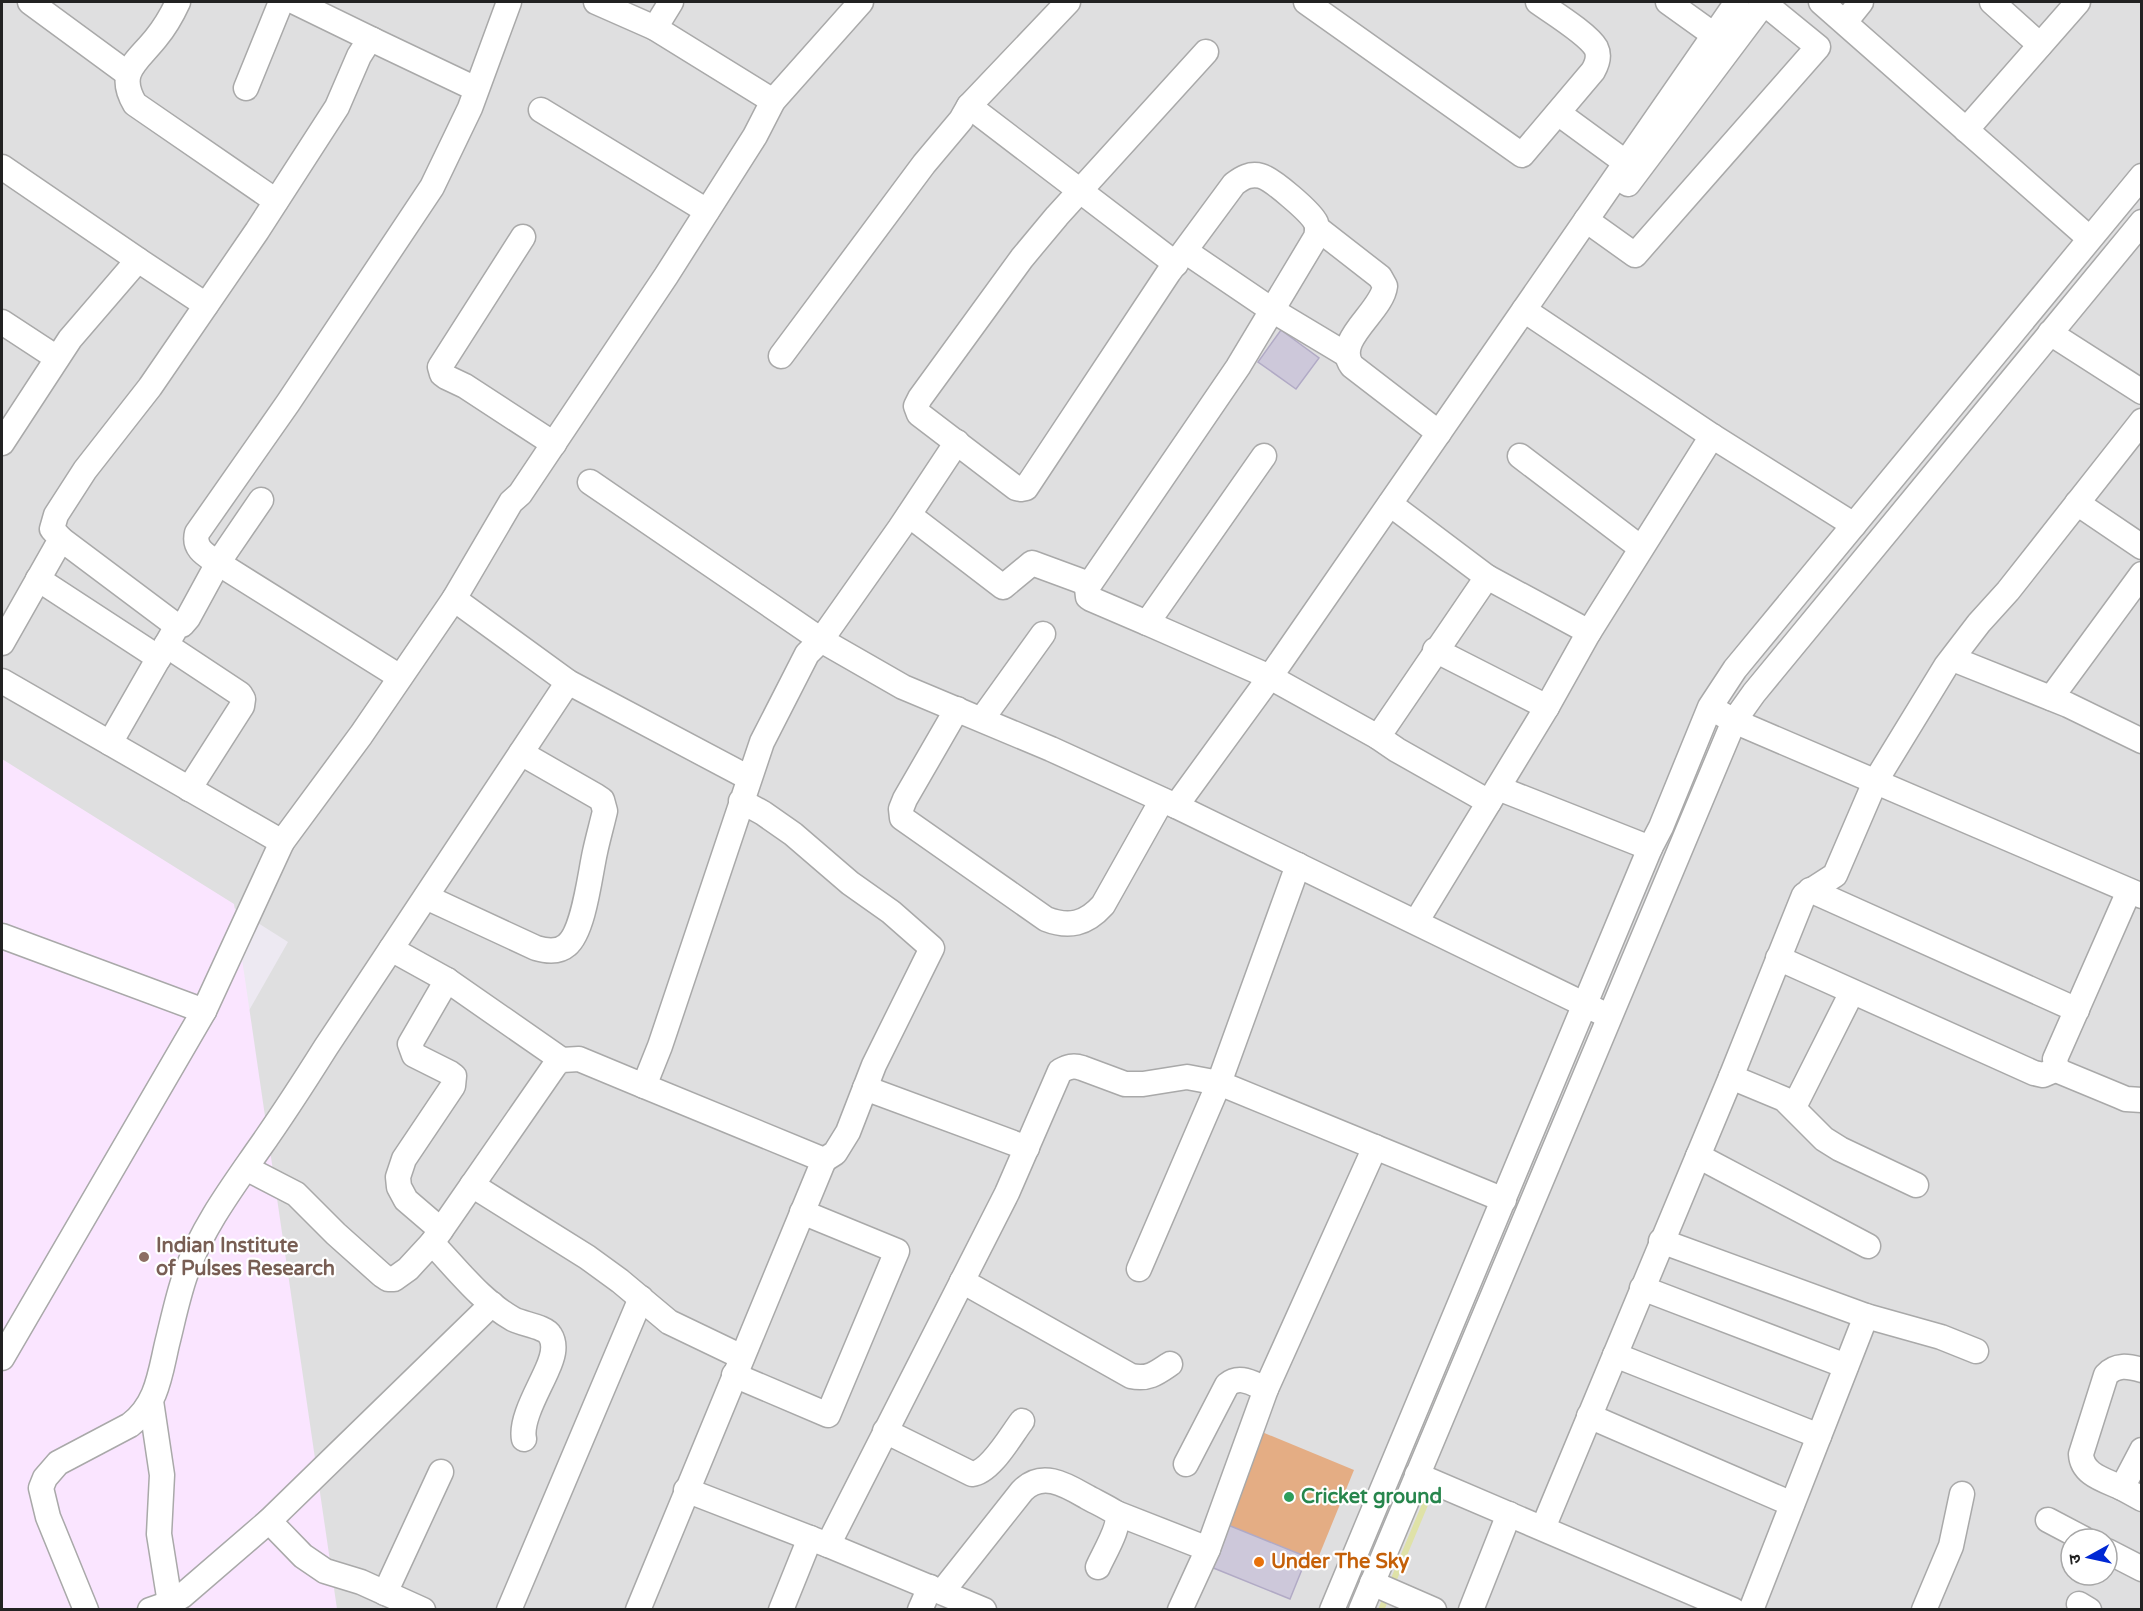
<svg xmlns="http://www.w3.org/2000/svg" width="2143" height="1611" viewBox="0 0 2143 1611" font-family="'Varela Round','Noto Sans Devanagari',sans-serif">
	<rect width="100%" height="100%" fill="#ede9f2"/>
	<path fill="#dfdfe0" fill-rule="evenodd" d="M2,2H2141V1609L2,1610V1444L288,942L2,761ZM2071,1539H2107V1575H2071Z"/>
	<path fill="#fae5ff" d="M2,759L234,904L337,1609H2Z"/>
	<path fill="#e4ad84" d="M1262,1432L1354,1470L1316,1563L1224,1525Z"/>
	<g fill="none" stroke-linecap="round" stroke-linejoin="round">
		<g stroke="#dfe2a7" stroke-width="6">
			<path d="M1391,1586L1429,1495"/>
			<path d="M1381,1610L1387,1596"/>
		</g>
	</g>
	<g fill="#cdc8da" stroke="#b1aac5" stroke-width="1.5">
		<path d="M1281,330L1319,358L1296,389L1258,362Z"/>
		<path d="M1228,1525L1307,1557L1290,1599L1211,1567Z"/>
	</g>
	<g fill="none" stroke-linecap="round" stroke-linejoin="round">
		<g stroke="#a9a9a9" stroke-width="27">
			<g id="minor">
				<path d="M30,2L128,74"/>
				<path d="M178,2C172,15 165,27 156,38C137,62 116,72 135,104L276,201"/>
				<path d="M295,2L373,40"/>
				<path d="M596,2L655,28L773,101"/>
				<path d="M1306,2L1522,155L1593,71C1597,64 1600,56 1596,48C1588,34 1552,12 1538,2"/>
				<path d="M1668,2L1714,35"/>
				<path d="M1821,2L2089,238"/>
				<path d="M1992,2L2040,45"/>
				<path d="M1845,22L1861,2"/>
				<path d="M655,28L671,2"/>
				<path d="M246,88L281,2"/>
				<path d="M969,106L1176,264"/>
				<path d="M541,110L707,211"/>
				<path d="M1558,113L1625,162"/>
				<path d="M1966,130L2078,2"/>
				<path d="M2,167L138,260L70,339L2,443"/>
				<path d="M1586,220L1635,255L1818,47L1764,3L1628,184"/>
				<path d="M1317,228L1380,277L1385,286C1382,312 1333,340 1352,366L1439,433"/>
				<path d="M523,237L440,367L442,374L446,377L465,386L554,444"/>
				<path d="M1185,251L1272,310L1347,355"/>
				<path d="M138,260L206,305"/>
				<path d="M1524,310L1712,436L1854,525"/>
				<path d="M2,322L57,358"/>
				<path d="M2050,333L2142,392"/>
				<path d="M781,356L924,164L961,120L969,106L1068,2"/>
				<path d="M1264,456L1147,623L1270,677L1378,737"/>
				<path d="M1520,456L1641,548"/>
				<path d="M590,482L821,640L903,687L1051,749L1176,806L1600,1012"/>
				<path d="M261,500L218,563L400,677"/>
				<path d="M2077,503L2142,547"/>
				<path d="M1390,504L1487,577"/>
				<path d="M909,515L1003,587L1032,563L1089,584"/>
				<path d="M61,539L177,626"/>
				<path d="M38,579L159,658"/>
				<path d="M454,599L568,682L749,778"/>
				<path d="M1147,623L1091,599L1088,597L1087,588L1238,367L1316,237C1317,232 1318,228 1316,223C1311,212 1272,179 1261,176C1250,173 1242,178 1234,184L1169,272L1026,488L1021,489L1016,488L919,414L916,406L920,398L1022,258L1057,216L1206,52"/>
				<path d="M2,643L61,539L52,529L56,515L85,470L150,387L257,231L337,107L359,56L366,45L373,40L476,89"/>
				<path d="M166,645L240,694L243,699L242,706L189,789"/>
				<path d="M1435,650L1547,707"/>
				<path d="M1953,659L2068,705L2142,741"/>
				<path d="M2,681L282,842L204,1011L2,1358"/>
				<path d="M2051,698L2142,574"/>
				<path d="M957,709L905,799L901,809L902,818L1046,919C1069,928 1086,924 1103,905L1162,800"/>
				<path d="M1720,713L1734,721L2142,896"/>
				<path d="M982,719L1043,634"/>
				<path d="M110,743L177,626L182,625L188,618L218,563C206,555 193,549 197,533L288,403L432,187L470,108L509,2"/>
				<path d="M1498,788L1650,848"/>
				<path d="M741,801L763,813L793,834L850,883L891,912L932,948L874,1065L848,1132L835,1153L824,1160L644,1086L660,1046L762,742L807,654L821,640L900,528L957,442"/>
				<path d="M1489,802L1397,750L1378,737L1487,577L1589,632"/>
				<path d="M1176,806L1270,677L1737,2"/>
				<path d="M282,842L361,735L454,599L511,502L520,494L666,276L755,136L773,101L861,2"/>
				<path d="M1810,890L2077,1010"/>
				<path d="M2129,891L2055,1059L2057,1069L2061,1072L2119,1096L2126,1099L2142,1100"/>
				<path d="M426,897L536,948C546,951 558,953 567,945C584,931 590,874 595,852C598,838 602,824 605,811L602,800L596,796L521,753"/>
				<path d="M1416,922L1547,707L1589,632L1712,436"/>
				<path d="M2,936L204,1011"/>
				<path d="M391,949L447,980L562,1060"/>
				<path d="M1778,958L2034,1073L2043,1075L2057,1069"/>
				<path d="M1731,1077L1784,1099L1824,1139L1840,1149L1916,1185"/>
				<path d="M865,1088L1027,1148"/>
				<path d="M1794,1107L1852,992"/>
				<path d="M1698,1156L1868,1246"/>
				<path d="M246,1168L296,1194L336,1234L382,1275L388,1279H394L408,1269L432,1243L556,1064L562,1060L579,1059L644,1086"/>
				<path d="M472,1185L587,1257L620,1281L669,1322L742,1357"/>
				<path d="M441,1230L406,1200L399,1187L398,1177L404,1159L453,1086L454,1076L450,1073L414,1055L410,1044L447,980"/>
				<path d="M1661,1241L1866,1316L1941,1337L1976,1351"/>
				<path d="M432,1243C457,1269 481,1301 513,1319C522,1324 546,1327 550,1335C557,1346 552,1359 547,1370C539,1389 520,1420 524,1439"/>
				<path d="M1139,1269L1219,1083L1298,865"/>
				<path d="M962,1281L1131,1376C1148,1380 1157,1373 1170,1364"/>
				<path d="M1642,1288L1846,1366"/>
				<path d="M1615,1355L1819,1436"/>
				<path d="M734,1375L828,1415L897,1251L802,1212"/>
				<path d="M151,1401L162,1475L159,1534L170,1603"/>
				<path d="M1589,1416L1792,1504"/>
				<path d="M885,1431L972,1474C991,1472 1011,1435 1022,1421"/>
				<path d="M2142,1450L2122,1488L2142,1499"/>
				<path d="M1186,1464L1227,1385C1240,1374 1253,1384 1266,1389"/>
				<path d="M1417,1475L1733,1610"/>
				<path d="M2122,1488C2105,1480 2082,1475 2081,1454L2106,1375C2116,1364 2128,1366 2142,1370"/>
				<path d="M686,1490L828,1545L984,1610"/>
				<path d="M1116,1513L1208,1549"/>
				<path d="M2048,1520L2084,1539"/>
				<path d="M269,1521L303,1556L325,1571L361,1582L423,1610"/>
				<path d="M1543,1528L1731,1077L1804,895L1835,875L1875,782L1946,666L1979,623L2008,591L2142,421"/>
				<path d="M828,1545L1007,1193L1060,1071C1068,1067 1073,1065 1082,1068L1125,1084H1143L1187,1077L1219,1083L1504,1200"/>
				<path d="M2107,1551L2142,1569"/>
				<path d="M1372,1583L1434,1610"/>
				<path d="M942,1592L1022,1491C1042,1470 1066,1485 1087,1497C1096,1502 1107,1507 1116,1513C1122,1525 1103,1555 1098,1567"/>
				<path d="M385,1593L441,1472"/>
				<path d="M2079,1604L2089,1610"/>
				<path d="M86,1610L48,1517L41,1488L45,1478L58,1463L130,1425C157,1405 160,1374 167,1344C173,1320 178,1295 186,1273C202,1228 231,1189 258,1150C282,1116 304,1082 326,1047L568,682"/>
				<path d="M150,1610L170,1603L182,1596L269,1521L492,1304"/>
				<path d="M509,1610L641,1298"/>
				<path d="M638,1610L824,1160"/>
				<path d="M781,1610L810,1538"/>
				<path d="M920,1610L930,1587"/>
				<path d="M1180,1610L1208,1549L1266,1389L1375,1147"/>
				<path d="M1332,1610L1650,848L1661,827L1710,707L1735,669L2142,176"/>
				<path d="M1361,1610L1734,721L1754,693L2142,222"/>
				<path d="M1471,1610L1509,1514"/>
				<path d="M1751,1610L1866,1316"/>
				<path d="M1924,1610L1951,1546L1962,1494"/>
			</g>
		</g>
		<use href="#minor" stroke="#fff" stroke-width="24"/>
	</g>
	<circle fill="#8d6e63" stroke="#fff" stroke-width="2" cx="144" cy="1257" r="6"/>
	<circle fill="#2e9e5b" stroke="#fff" stroke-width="2" cx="1289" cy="1497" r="6"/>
	<circle fill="#e8710a" stroke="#fff" stroke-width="2" cx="1259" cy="1562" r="6"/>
	<g text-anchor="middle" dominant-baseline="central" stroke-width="4.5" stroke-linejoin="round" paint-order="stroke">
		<g font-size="20" font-weight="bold" fill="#785e54" stroke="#fff" text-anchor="start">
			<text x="156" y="1246">Indian Institute<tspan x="156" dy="23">of Pulses Research</tspan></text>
		</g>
		<g font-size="20" font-weight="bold" fill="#27864d" stroke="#fff" text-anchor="start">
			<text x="1301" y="1497">Cricket ground</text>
		</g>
		<g font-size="20" font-weight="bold" fill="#c56008" stroke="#fff" text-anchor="start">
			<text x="1271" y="1562">Under The Sky</text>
		</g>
	</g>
	<rect width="2143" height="1611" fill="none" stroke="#222222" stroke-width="6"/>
	<g transform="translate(2089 1557) rotate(262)"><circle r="28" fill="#ffffff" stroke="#a7a7a7" stroke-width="1.5"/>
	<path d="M0-4.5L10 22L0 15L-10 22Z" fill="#0028d4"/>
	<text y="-9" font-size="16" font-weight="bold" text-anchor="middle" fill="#222222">उ</text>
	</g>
</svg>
